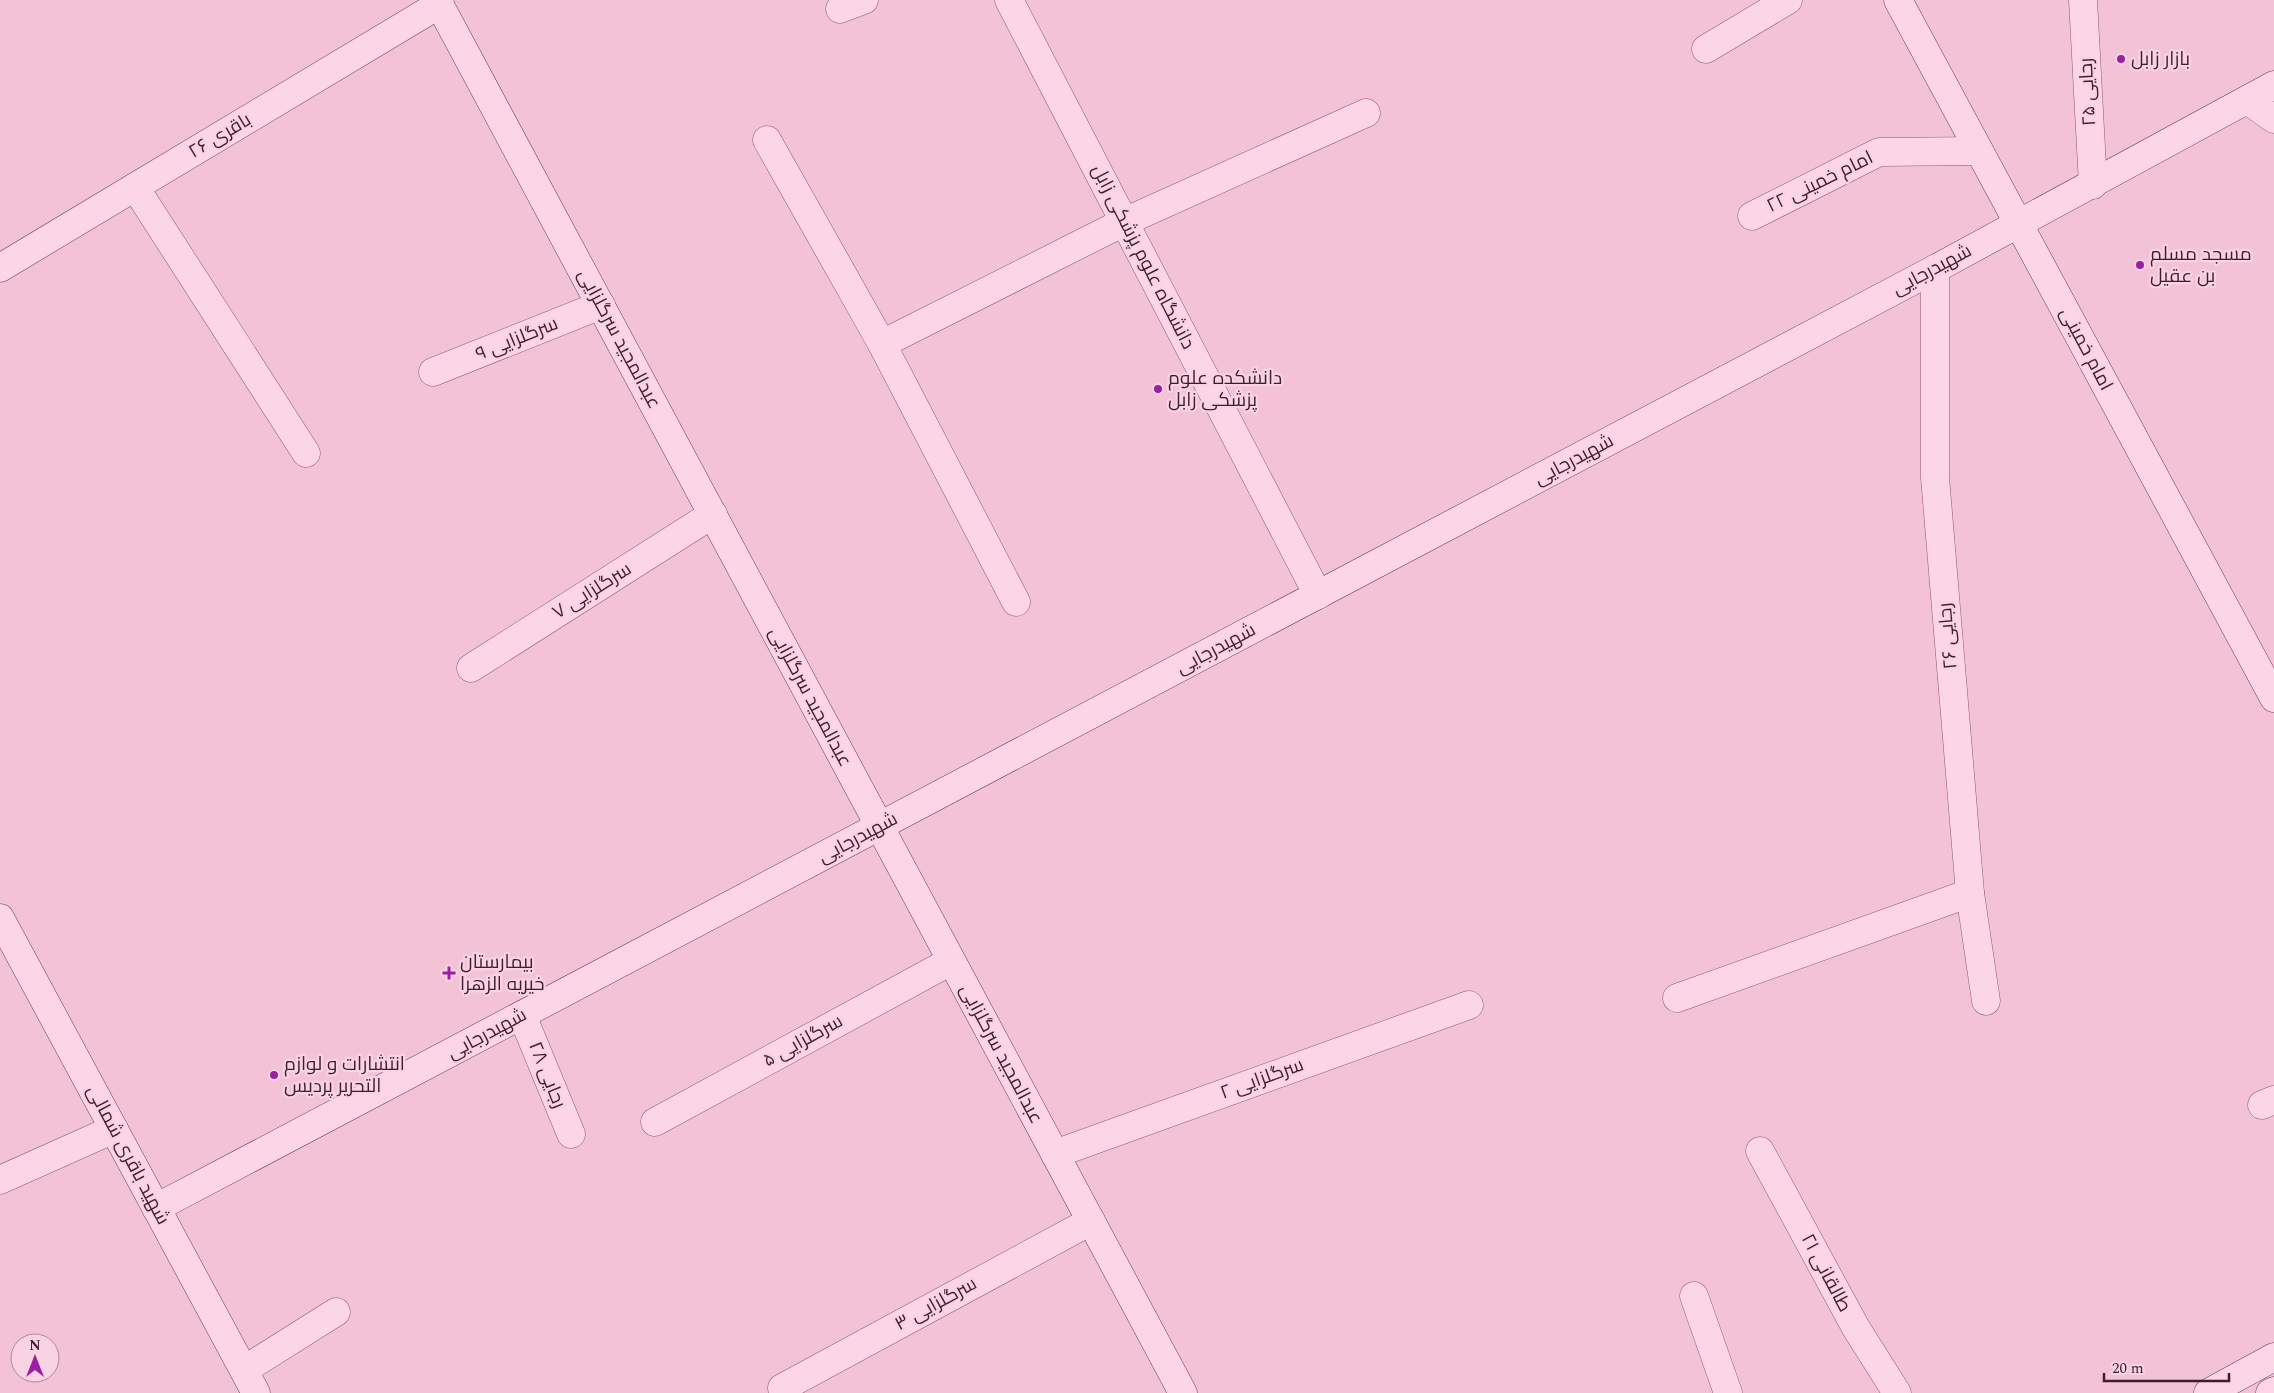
<svg xmlns="http://www.w3.org/2000/svg" width="2274" height="1393" viewBox="0 0 2274 1393" font-family="Spectral,Cairo,serif">
	<rect width="100%" height="100%" fill="#f3c2d4"/>
	<g fill="none" stroke-linecap="round" stroke-linejoin="round">
		<g stroke="#8f5775" stroke-width="29">
			<g id="street">
				<path d="M1009,0L1318,595"/>
				<path d="M2083,0L2093,185"/>
				<path d="M840,9L864,0"/>
				<path d="M1706,49L1788,0"/>
				<path d="M2247,100L2274,119"/>
				<path d="M767,140L882,344L1016,602"/>
				<path d="M135,187L306,453"/>
				<path d="M1752,216L1879,152L1979,151"/>
				<path d="M1935,269V477L1970,893L1986,1001"/>
				<path d="M882,344L1124,222L1366,113"/>
				<path d="M433,372L601,305"/>
				<path d="M471,668L713,514"/>
				<path d="M1677,998L1970,893"/>
				<path d="M522,1015L571,1134"/>
				<path d="M2262,1105L2274,1100"/>
				<path d="M655,1122L951,961"/>
				<path d="M1760,1151L1856,1328L1897,1393"/>
				<path d="M1055,1154L1469,1005"/>
				<path d="M0,1180L114,1129"/>
				<path d="M1694,1296L1728,1393"/>
				<path d="M244,1370L336,1312"/>
				<path d="M782,1388L1091,1221"/>
			</g>
		</g>
		<g stroke="#703a5a" stroke-width="29">
			<g id="secondary">
				<path d="M437,0L1183,1393"/>
				<path d="M1898,0L2274,698"/>
				<path d="M0,268L440,4"/>
				<path d="M0,918L256,1393"/>
				<path d="M156,1208L1935,269L2274,85"/>
				<path d="M2208,1393L2274,1357"/>
				<path d="M2270,1393L2274,1391"/>
			</g>
		</g>
		<use href="#street" stroke="#fcd6e5" stroke-width="28"/>
		<use href="#secondary" stroke="#fcd6e5" stroke-width="28"/>
	</g>
	<g fill="#9920a4" stroke="#f9d3e1" stroke-width="2">
		<circle cx="2121" cy="59" r="5"/>
		<circle cx="2140" cy="265" r="5"/>
		<circle cx="1158" cy="389" r="5"/>
		<path d="M446.5 965.5h5v5h5v5h-5v5h-5v-5h-5v-5h5z"/>
		<circle cx="274" cy="1075" r="5"/>
	</g>
	<g text-anchor="middle" dominant-baseline="central" stroke-width="4.5" stroke-linejoin="round" paint-order="stroke">
		<g font-size="19" fill="#3d1d30" stroke="#f9d3e1" text-anchor="start">
			<text x="2131" y="59">بازار زابل</text>
			<text x="2150" y="254">مسجد مسلم<tspan x="2150" dy="22">بن عقیل</tspan></text>
			<text x="1168" y="378">دانشکده علوم<tspan x="1168" dy="22">پزشکی زابل</tspan></text>
			<text x="460" y="962">بیمارستان<tspan x="460" dy="22">خیریه الزهرا</tspan></text>
			<text x="284" y="1064">انتشارات و لوازم<tspan x="284" dy="22">التحریر پردیس</tspan></text>
		</g>
		<g font-size="19" fill="#3d1d30" stroke="#f9d3e1">
			<text transform="translate(2088 92) rotate(-93)">رجایی ۲۵</text>
			<text transform="translate(220 136) rotate(-31)">باقری ۲۶</text>
			<text transform="translate(1820 182) rotate(-26)">امام خمینی ۲۲</text>
			<text transform="translate(1143 257) rotate(63)">دانشگاه علوم پزشکی زابل</text>
			<text transform="translate(1932 270) rotate(-28)">شهیدرجایی</text>
			<text transform="translate(517 339) rotate(-22)">سرگلزایی ۹</text>
			<text transform="translate(619 339) rotate(62)">عبدالمجید سرگلزایی</text>
			<text transform="translate(2086 349) rotate(62)">امام خمینی</text>
			<text transform="translate(1574 460) rotate(-28)">شهیدرجایی</text>
			<text transform="translate(592 591) rotate(-32)">سرگلزایی ۷</text>
			<text transform="translate(1948 636) rotate(-95)">رجایی ۲۶</text>
			<text transform="translate(1216 649) rotate(-28)">شهیدرجایی</text>
			<text transform="translate(810 697) rotate(62)">عبدالمجید سرگلزایی</text>
			<text transform="translate(858 838) rotate(-28)">شهیدرجایی</text>
			<text transform="translate(487 1034) rotate(-28)">شهیدرجایی</text>
			<text transform="translate(803 1041) rotate(-29)">سرگلزایی ۵</text>
			<text transform="translate(1001 1054) rotate(62)">عبدالمجید سرگلزایی</text>
			<text transform="translate(547 1075) rotate(68)">رجایی ۲۸</text>
			<text transform="translate(1262 1079) rotate(-20)">سرگلزایی ۲</text>
			<text transform="translate(128 1155) rotate(62)">شهید باقری شمالی</text>
			<text transform="translate(1826 1273) rotate(62)">طالقانی ۲۱</text>
			<text transform="translate(936 1304) rotate(-29)">سرگلزایی ۳</text>
		</g>
	</g>
	<g transform="translate(35 1358)"><circle r="24" fill="#f9d3e1" stroke="#ae8a9a"/>
	<path d="M0-4L9 19L0 12L-9 19Z" fill="#9920a4"/>
	<text y="-8" font-size="14" font-weight="bold" text-anchor="middle" fill="#3d1d30">N</text>
	</g>
	<path d="M2104 1373v8h125v-8" fill="none" stroke="#3d1d30" stroke-width="2.5"/>
	<text x="2112" y="1373" font-size="15" fill="#3d1d30" stroke="#f9d3e1" stroke-width="4" paint-order="stroke">20 m</text>
</svg>
